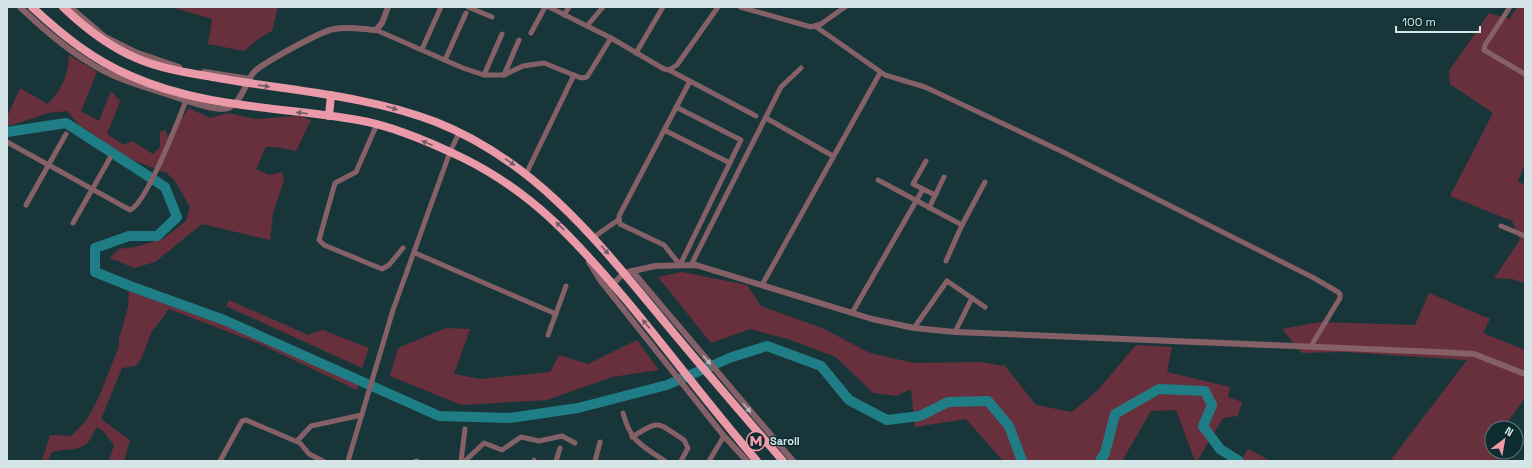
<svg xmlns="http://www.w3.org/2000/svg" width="1532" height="468" viewBox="0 0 1532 468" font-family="'Space Grotesk',sans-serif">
	<rect width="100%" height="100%" fill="#183639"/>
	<g fill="#68303c">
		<path d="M171,7H278L272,31L261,37L244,51L208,44L212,19Z"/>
		<path d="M1517,7H1525V164L1518,181L1525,185V283L1512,279L1494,278L1520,240L1512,221L1450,196L1493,113L1450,84L1449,71L1489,13L1510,19Z"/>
		<path d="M69,55L97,72L81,111L99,121L111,91L120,101L107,134L124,145L132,141L153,154L160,147V132L165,130L168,137L189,108L210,118L228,113L255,119L300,116L311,120L296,151L276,147H266L256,169L269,175L282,172L284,180L273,213L270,240L202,224L155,262L134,268L110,258L118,249L135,247L163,239L186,221L190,207L175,181L167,173L132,160L79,125L67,111L48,113L13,125H7V117L20,88L48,104C62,88 68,77 69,55Z"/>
		<path d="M682,272L747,285L761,306L822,328L870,353L914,363L979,362L1005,366L1036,405L1072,412L1098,390L1136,345L1172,347L1167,372L1230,387L1228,397L1242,402L1238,416L1223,418L1197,461H1195L1176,410L1151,411L1122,461H1003L966,419L915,427L911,389L896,396L873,393L836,357L788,339L750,329L711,343L658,277Z"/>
		<path d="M129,291L241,330L359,385L357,390L260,344L169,309L151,333L142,357L136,366L122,368L101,419L130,440L124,461H109L114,445L103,431L97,427C94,431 92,437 89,441C80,453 64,447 51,453L48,461H42L50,435L71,436L86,421L99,397L119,346V339L128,307Z"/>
		<path d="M1429,293L1490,319L1483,333L1525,350V398L1503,428H1492V452H1498L1500,461H1390L1467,360L1344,352L1302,353L1282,329L1320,322L1415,325Z"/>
		<path d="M229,300L308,335L323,330L369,348L362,368L226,306Z"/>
		<path d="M446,328L470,329L454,374L480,379L550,372L559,355L588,364L637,340L659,370L612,377L547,400L461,405L390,376L398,348Z"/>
		<path d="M1248,449L1271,461H1241Z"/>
	</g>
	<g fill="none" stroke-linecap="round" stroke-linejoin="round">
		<g stroke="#1f7d86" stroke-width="10">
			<path d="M7,132L66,123L165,187L177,217L157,236H129L95,248V272L130,286L224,320L439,416L510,418L578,408L667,385L732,357L767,346L821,366L849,400L887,420L920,416L948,402L988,401L1009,426L1022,461"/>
			<path d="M1100,461L1105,453L1115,414L1159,389L1205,391L1212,405L1203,426L1220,449L1239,461"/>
		</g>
		<g stroke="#856167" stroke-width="5">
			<path d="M468,7L492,17"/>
			<path d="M549,7L611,38L664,69L669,70L677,65L718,7"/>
			<path d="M740,7L811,27L821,24L845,7"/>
			<path d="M1510,7L1485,45L1484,50L1525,74"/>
			<path d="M564,15L569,7"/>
			<path d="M587,26L603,7"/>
			<path d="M815,26L885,75L925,87L1063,152L1314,278L1338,292L1340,294V298L1311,346"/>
			<path d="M376,30L463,68L484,75H504L523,66L544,63L581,78L587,77L611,38"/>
			<path d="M531,33L545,7"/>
			<path d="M422,49L441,7"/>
			<path d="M636,53L663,7"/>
			<path d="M445,60L466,13"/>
			<path d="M669,70L756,116"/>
			<path d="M484,75L502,34"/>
			<path d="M504,75L519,40"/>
			<path d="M676,107L741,140L680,265L664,245L620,224L619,216L690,81"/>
			<path d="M766,118L833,156"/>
			<path d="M377,124L356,172L335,183L319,240L324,245L382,269L389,265L403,248"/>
			<path d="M664,130L730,163"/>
			<path d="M7,142L130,210C147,203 179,118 187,98"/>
			<path d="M926,161L913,184L935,195"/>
			<path d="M526,174L574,75"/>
			<path d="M878,180L962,225"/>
			<path d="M26,205L66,134"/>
			<path d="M929,208L944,177"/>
			<path d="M73,223L110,158"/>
			<path d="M1501,226L1525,236"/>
			<path d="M594,237L618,220"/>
			<path d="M415,253L556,314"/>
			<path d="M946,261L962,225L985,182"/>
			<path d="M691,265L781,87L801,68"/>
			<path d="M762,285L880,73"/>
			<path d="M852,313L923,189"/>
			<path d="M914,328L947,281L985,307"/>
			<path d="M955,332L972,298"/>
			<path d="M548,335L566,286"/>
			<path d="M623,413C630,441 642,446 665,461"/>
			<path d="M632,437C661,419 656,422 684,440L688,448L681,461"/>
			<path d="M297,441L311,426L362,415"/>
			<path d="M220,461L242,421L246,420L300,443L309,454L323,461"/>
			<path d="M348,461L393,310L450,152L459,133"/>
			<path d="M416,461H417"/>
			<path d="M461,461L465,429"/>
			<path d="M465,461L484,443L502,450L521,437L539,441L562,436L575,443"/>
			<path d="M534,461V460"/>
			<path d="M556,461L560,448"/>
			<path d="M595,461L600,442"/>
			<path d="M709,461L724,436"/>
		</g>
		<g stroke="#856167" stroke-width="6">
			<path d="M20,7C45,31 73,55 104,71C127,83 153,89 178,98C188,101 218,112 228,108C242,102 245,83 254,72C263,63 321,31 334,29C348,26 361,29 376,30L382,23L388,7"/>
			<path d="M70,7L105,37L135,52L179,67"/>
			<path d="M204,72L250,79"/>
			<path d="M589,262L600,280L724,436L747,461"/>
			<path d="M632,271L793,461"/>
			<path d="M608,289L624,273L655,266L696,265L872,319L914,328L955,332L1438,352L1474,354L1525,374"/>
		</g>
		<g stroke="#ea99a8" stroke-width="8">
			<path d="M32,7C62,35 93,60 131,76C202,108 283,107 358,120C393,126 432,143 463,158C534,193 577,242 627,301C671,354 712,409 757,461"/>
			<path d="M63,7C85,28 108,46 136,58C161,69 190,73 218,78C291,91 366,95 436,122C537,162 600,244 667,325C705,371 744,416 783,461"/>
			<path d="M329,116L331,95"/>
		</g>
	</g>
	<defs><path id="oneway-solid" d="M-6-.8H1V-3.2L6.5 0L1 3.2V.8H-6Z"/></defs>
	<g fill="#705d65">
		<use href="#oneway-solid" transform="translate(264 86) rotate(8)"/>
		<use href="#oneway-solid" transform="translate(392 108) rotate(18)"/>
		<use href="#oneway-solid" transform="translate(302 113) rotate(-173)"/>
		<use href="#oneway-solid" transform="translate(427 143) rotate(-158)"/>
		<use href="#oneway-solid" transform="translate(510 162) rotate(34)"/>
		<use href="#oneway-solid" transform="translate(560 226) rotate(-137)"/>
		<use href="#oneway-solid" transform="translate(605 250) rotate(49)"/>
		<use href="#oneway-solid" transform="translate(646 324) rotate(-130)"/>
	</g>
	<g fill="#b9b7ba">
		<use href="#oneway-solid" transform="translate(707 360) rotate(50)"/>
		<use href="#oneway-solid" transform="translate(747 408) rotate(50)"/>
	</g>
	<defs>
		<g id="metro-ring" transform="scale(1)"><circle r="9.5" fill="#0d2c2f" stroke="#f39aaa" stroke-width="1.5"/><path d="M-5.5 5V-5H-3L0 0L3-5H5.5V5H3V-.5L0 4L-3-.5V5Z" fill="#f39aaa"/></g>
	</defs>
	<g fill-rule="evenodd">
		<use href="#metro-ring" x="756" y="441"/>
	</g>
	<g text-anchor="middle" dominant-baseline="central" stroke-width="3" stroke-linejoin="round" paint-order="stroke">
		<g font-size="11" font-weight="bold" fill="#d5e5e7" stroke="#0d2c2f" text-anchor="start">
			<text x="770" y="441">Saroli</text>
		</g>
	</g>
	<rect width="1532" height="468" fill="none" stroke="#d5e5e7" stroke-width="16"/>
	<g transform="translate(1504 440) rotate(31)"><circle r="19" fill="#0d2c2f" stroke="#5d7679"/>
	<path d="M0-3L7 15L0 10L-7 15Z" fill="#f39aaa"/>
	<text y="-6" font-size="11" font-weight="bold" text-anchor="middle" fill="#d5e5e7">N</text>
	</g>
	<path d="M1396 26v6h84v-6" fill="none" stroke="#d5e5e7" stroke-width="2"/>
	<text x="1402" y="26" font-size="12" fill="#d5e5e7" stroke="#0d2c2f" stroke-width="3" paint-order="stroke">100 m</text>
</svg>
